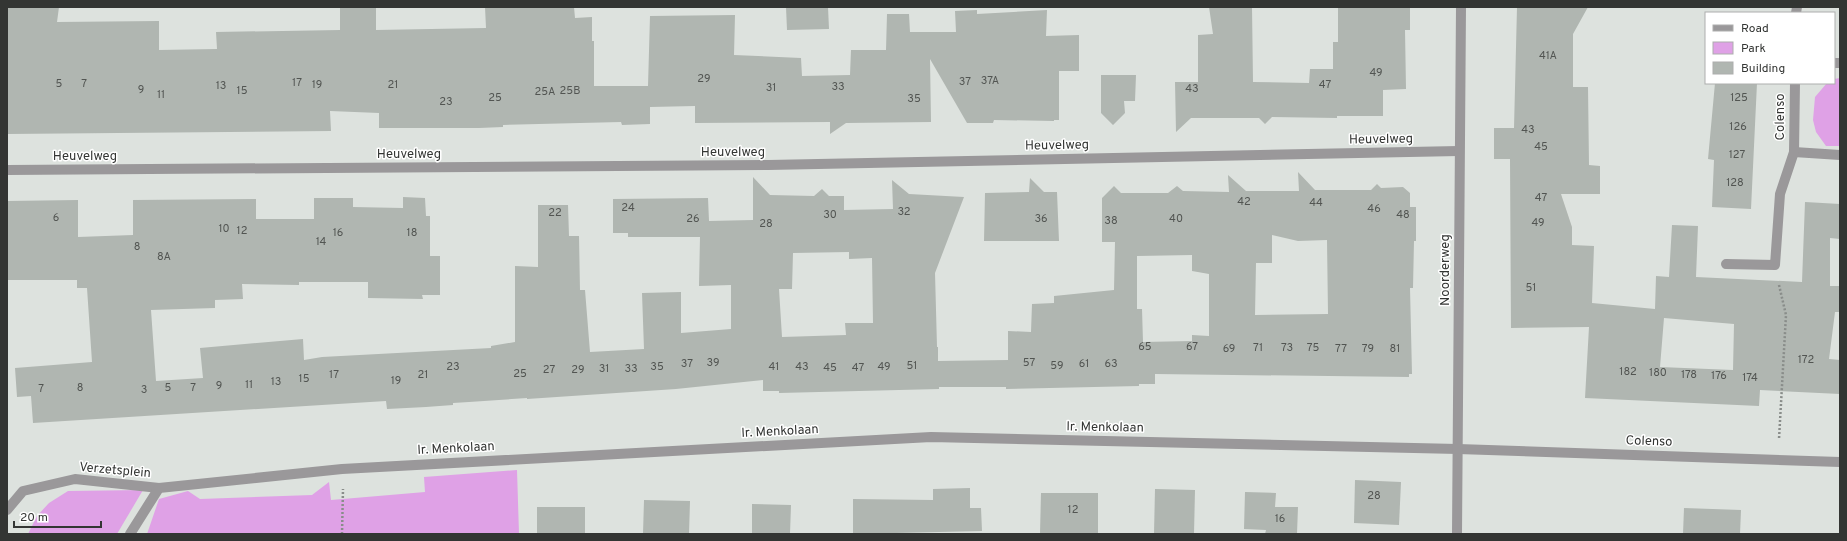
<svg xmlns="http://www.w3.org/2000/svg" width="1847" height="541" viewBox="0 0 1847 541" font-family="Overpass,sans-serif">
	<rect width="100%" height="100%" fill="#dde2de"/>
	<g fill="#dfa1e6">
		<path d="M1840,78V146H1826L1816,132L1813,120L1815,97L1827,83H1834V79Z"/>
		<path d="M517,470L519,534H147L159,499L188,491L200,499L312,495L329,482L331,500L425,492L424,477Z"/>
		<path d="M143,490L117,534H28L37,516L49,503L68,491Z"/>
	</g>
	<g fill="#b0b6b1" fill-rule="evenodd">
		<path d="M7,7H59L57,22L159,21V50L217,49L216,32L340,30V7H376V30L486,28L485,7H574L575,18L592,17V41H594V86H648L650,16L735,15L734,55L801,58L802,76L850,75L851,50H886L887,14H909L910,32H956L955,11L977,10V14L1047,10L1046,36L1079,35V71H1059V120H1054V121L994,120L993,123H967L930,59L931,122L846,123L830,134V122L695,123V106L650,107V124L622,125L621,122L503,125V127L479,128H379V113L330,111L331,131L7,134Z"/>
		<path d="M786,7H828L829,29L787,30Z"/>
		<path d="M1209,7H1252L1253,82L1309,83L1310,69H1333V42H1338V7H1410V30H1405L1406,89L1383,90V116H1337V118L1272,117L1265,124L1259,118H1191L1176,132L1175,82H1198V35L1213,34Z"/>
		<path d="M1517,7H1588L1573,34V87H1588L1589,165L1600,166V194H1561L1572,227V245L1594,246L1592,303L1655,309L1656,276L1669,277L1672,225L1698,226L1696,277L1802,282L1805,202L1840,204V239L1830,238V286H1840V312H1835L1829,359L1840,360V394L1760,390L1759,406L1585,398L1589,327L1511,328L1510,159H1494V128H1514ZM1664,318L1734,324L1733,370L1660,367Z"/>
		<path d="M1101,75H1136L1135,101H1124L1125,113L1113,125L1101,113Z"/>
		<path d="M1715,83H1757L1751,209L1712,207L1714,160L1708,159Z"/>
		<path d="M1298,172L1315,190H1371L1377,184L1381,188L1403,187L1410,193V207H1416V241H1414L1413,288H1410L1412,374H1409V377L1155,374V384H1139V386L1006,389V387H939V389L779,393V391H763V380L676,389L527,399V398L469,402L453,403V405L426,407L387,409L386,401L33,423L31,396L17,397L15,368L92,362L87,288H77V280H7V201L78,200V237L133,235V200L256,199V219H314V198H353V207L403,208V197L425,198L426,216H430V256H440V295H422L423,299L368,298V282H299V285L242,284L243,299L215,300V308L151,310L156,381L203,378L200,348L303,339L304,360L322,357L491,348V346L515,342V266L538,267V205H568L569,236H579L580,290H585L590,352L644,349L642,293L681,292V333L731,329V285L699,286L700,237H628V233H613V199L708,198L709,221L753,220V177L770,195L814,196L822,189L829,196H844V210L893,209L892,180L909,194L964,197L935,273L937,347H938V361L1008,360V331L1031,332L1032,304L1054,303V296L1114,290L1115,242H1102V198L1114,186L1121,193H1168L1177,186L1183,191L1229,192L1228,175L1246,191H1299ZM1272,235L1298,241L1327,240L1328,314L1255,315L1256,263H1272ZM849,252V259L872,258L873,323H845L846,335L782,337L779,289H792L793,253ZM1192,255V271L1209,274V336L1192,335V341L1143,342L1142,309H1137V256Z"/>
		<path d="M1030,178L1044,192H1057L1059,241H984L985,193L1029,192Z"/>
		<path d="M1355,480L1401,482L1399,525L1354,523Z"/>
		<path d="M970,488V508H981L982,531L853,534V499L933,500V489Z"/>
		<path d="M1155,489L1195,490L1194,534H1154Z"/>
		<path d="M1245,492L1276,493L1275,507H1298L1297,534H1265L1266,530L1244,529Z"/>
		<path d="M1041,493H1098V534H1040Z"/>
		<path d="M644,500L690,501L689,534H643Z"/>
		<path d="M752,504L791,505L790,534H752Z"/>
		<rect x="537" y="507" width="48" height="27"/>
		<path d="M1684,508L1741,510L1740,534H1683Z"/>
	</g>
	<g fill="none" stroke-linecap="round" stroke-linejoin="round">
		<g stroke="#898d8a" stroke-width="2.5" stroke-dasharray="2 2" stroke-linecap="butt">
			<path d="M1779,285L1786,315L1779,439"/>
			<path d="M342,534L343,489"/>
		</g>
		<g stroke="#9a989a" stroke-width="10">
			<path d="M1796,13L1797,7"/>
			<path d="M1834,63H1840"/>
			<path d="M1794,152L1840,155"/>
			<path d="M7,170L768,165L1459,151"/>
			<path d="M1726,264L1775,265L1780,194L1794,152L1795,83"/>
			<path d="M7,510L23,491L75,479L159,488"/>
			<path d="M130,534L159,488L342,469L931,437L1458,449L1840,462"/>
			<path d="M1457,534L1461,7"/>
		</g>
	</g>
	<g text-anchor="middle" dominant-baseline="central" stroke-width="3" stroke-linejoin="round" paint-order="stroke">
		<g font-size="11" fill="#525552">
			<text x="1548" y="56">41A</text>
			<text x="1376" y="73">49</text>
			<text x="704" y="79">29</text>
			<text x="990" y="81">37A</text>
			<text x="965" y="82">37</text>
			<text x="297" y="83">17</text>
			<text x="59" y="84">5</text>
			<text x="84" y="84">7</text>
			<text x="317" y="85">19</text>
			<text x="393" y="85">21</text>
			<text x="1325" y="85">47</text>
			<text x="221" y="86">13</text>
			<text x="838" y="87">33</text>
			<text x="771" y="88">31</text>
			<text x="1192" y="89">43</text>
			<text x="141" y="90">9</text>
			<text x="242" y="91">15</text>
			<text x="570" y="91">25B</text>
			<text x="545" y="92">25A</text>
			<text x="161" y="95">11</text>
			<text x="495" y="98">25</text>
			<text x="1739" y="98">125</text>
			<text x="914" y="99">35</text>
			<text x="446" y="102">23</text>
			<text x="1738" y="127">126</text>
			<text x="1528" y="130">43</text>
			<text x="1541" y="147">45</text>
			<text x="1737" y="155">127</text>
			<text x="1735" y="183">128</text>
			<text x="1541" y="198">47</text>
			<text x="1244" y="202">42</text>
			<text x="1316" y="203">44</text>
			<text x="628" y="208">24</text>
			<text x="1374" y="209">46</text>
			<text x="904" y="212">32</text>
			<text x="555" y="213">22</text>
			<text x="830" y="215">30</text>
			<text x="1403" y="215">48</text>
			<text x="56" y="218">6</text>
			<text x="693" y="219">26</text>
			<text x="1041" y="219">36</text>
			<text x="1176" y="219">40</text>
			<text x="1111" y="221">38</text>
			<text x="1538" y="223">49</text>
			<text x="766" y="224">28</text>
			<text x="224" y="229">10</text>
			<text x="242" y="231">12</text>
			<text x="338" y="233">16</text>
			<text x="412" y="233">18</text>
			<text x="321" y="242">14</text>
			<text x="137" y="247">8</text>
			<text x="164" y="257">8A</text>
			<text x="1531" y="288">51</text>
			<text x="1145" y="347">65</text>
			<text x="1192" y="347">67</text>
			<text x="1258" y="348">71</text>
			<text x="1287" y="348">73</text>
			<text x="1313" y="348">75</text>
			<text x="1229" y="349">69</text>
			<text x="1341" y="349">77</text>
			<text x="1368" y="349">79</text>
			<text x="1395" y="349">81</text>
			<text x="1806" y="360">172</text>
			<text x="713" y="363">39</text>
			<text x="1029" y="363">57</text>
			<text x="687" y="364">37</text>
			<text x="1084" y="364">61</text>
			<text x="1111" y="364">63</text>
			<text x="912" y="366">51</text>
			<text x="1057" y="366">59</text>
			<text x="453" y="367">23</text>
			<text x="657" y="367">35</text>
			<text x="774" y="367">41</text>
			<text x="802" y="367">43</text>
			<text x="884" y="367">49</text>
			<text x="830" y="368">45</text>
			<text x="858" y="368">47</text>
			<text x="604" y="369">31</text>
			<text x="631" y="369">33</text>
			<text x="549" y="370">27</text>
			<text x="578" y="370">29</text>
			<text x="1628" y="372">182</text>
			<text x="1658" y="373">180</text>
			<text x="520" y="374">25</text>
			<text x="334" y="375">17</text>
			<text x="423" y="375">21</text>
			<text x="1689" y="375">178</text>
			<text x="1719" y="376">176</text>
			<text x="1750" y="378">174</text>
			<text x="304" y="379">15</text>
			<text x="396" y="381">19</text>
			<text x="276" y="382">13</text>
			<text x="249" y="385">11</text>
			<text x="219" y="386">9</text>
			<text x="80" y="388">8</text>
			<text x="168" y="388">5</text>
			<text x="193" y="388">7</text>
			<text x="41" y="389">7</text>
			<text x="144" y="390">3</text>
			<text x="1374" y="496">28</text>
			<text x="1073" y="510">12</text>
			<text x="1280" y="519">16</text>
		</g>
		<g font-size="13" fill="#333533" stroke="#fff">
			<text transform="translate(1781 117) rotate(-90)">Colenso</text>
			<text transform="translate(1381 140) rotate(-1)">Heuvelweg</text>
			<text transform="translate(1057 146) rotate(-1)">Heuvelweg</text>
			<text x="733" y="153">Heuvelweg</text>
			<text x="409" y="155">Heuvelweg</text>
			<text x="85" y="157">Heuvelweg</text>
			<text transform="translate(1446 270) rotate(-90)">Noorderweg</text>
			<text transform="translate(1105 428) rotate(1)">Ir. Menkolaan</text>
			<text transform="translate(780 432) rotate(-3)">Ir. Menkolaan</text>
			<text transform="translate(1649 442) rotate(2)">Colenso</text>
			<text transform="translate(456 449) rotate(-3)">Ir. Menkolaan</text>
			<text transform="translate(115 471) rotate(5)">Verzetsplein</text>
		</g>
	</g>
	<rect width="1847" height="541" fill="none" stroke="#333533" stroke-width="16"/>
	<rect x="1705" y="12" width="130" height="72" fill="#ffffff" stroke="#adaead"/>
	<rect x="1713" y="25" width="20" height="6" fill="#9a989a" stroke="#adaead"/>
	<text x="1741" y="32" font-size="12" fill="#333533">Road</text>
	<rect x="1713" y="42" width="20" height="12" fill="#dfa1e6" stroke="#adaead"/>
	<text x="1741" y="52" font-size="12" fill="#333533">Park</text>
	<rect x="1713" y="62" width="20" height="12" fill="#b0b6b1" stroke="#adaead"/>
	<text x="1741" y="72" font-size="12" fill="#333533">Building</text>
	<path d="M14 521v6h87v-6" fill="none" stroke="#333533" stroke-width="2"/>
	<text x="20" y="521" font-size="12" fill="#333533" stroke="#ffffff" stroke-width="3" paint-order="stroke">20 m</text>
</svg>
